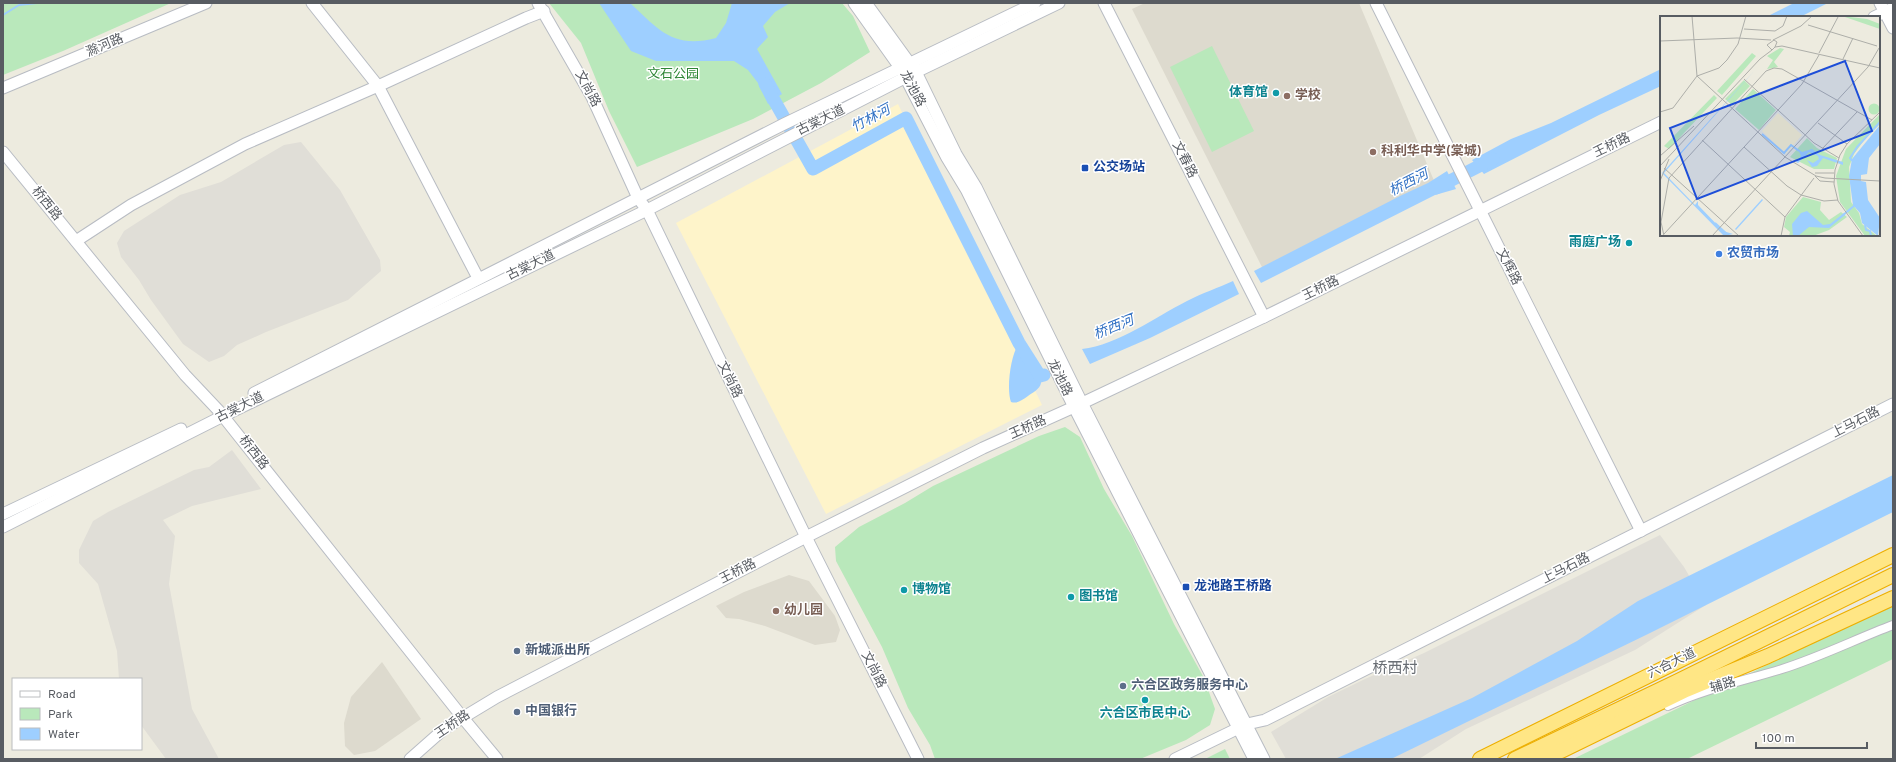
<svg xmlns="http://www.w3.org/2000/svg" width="1896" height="762" viewBox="0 0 1896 762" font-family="Overpass,'Noto Sans SC',sans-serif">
	<rect width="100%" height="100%" fill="#edebdf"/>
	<g fill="#e0ded7">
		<path d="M301,142L340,190L380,260L381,271L348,300L266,332L237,345L224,356L209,362L183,344L151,300L139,280L121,257L117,243L124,231L180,195L221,182L284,145Z"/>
		<path d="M232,450L261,489L192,506L163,520L175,536L169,584L192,709L219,759H166L141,725V679H119L117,651L98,584L79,563V550L93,521L108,512L194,470L209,467Z"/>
		<path d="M1660,535L1684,567L1706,605L1635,650L1466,729L1419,759H1286L1271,732L1328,697L1365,679L1424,653Z"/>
	</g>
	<g fill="#dddace">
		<path d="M1145,3H1359L1435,183L1267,277L1132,9Z"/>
		<path d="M789,575L809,581L835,616L840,630L836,642L815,645L765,626L739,619L726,618L716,606L744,592Z"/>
		<path d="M382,662L421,719L375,751L354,755L345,746L344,723L351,697Z"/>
	</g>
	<g fill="#b9e8bb">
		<path d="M3,3H171L63,51L3,75Z"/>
		<path d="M549,3H842L853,16L870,52L821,83L753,119L637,167L609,111L581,43Z"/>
		<path d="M1212,46L1254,131L1212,152L1170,67Z"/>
		<path d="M1065,427L1080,437L1104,489L1132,536L1174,624L1204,678L1215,709L1210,725L1186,740L1140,759H935L930,745L908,708L882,647L836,561L835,547L859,527L905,503L933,486L1039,436Z"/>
		<path d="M1893,604V659L1687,759H1573Z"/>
		<path d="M1225,749L1230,759H1205Z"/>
	</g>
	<path fill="#fef4ca" d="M898,104L1042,405L826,514L676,223Z"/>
	<g fill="#9ecfff">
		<path d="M599,3H630C659,30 673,49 716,38L726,23L732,3H790L775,12L763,26L768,37L757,49L782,94L768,104L758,83L748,70L734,61H656L631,51Z"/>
		<path d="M1794,3H1828L1800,17H1766Z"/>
		<path d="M1661,69V86L1599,115L1484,174L1472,160L1511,139L1551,123Z"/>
		<path d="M1447,171L1456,189L1435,195L1261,283L1254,271L1400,196L1428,183Z"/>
		<path d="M1233,281L1239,294L1150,338L1090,364L1082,349C1118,345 1155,317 1187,301C1202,293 1218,288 1233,281Z"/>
		<path d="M1019,343C1027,351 1043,370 1041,383C1040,389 1032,393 1028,396C1022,400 1018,404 1011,402C1006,388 1011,354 1019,343Z"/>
		<path d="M1893,475V512L1648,634L1391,759H1335L1472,698L1577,641L1638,601Z"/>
	</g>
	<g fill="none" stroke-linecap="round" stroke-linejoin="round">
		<path stroke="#9ecfff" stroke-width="2" d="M3,15L19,5L37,3"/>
		<g stroke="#9ecfff" stroke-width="13">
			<path d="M765,84L813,169L906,118L1019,343L1040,376L1044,375"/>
			<path d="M1436,188L1493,159"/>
		</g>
		<g stroke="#b8bac0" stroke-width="10">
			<path id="street" d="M1668,706C1704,689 1743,681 1782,669C1820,657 1856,639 1893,625"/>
		</g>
		<g stroke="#b8bcc3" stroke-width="13">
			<g id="secondary">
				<path d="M312,3L378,86L478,278"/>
				<path d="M538,3L592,97L638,198L647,210L806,537L918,759"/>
				<path d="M854,3L901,69L947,158L967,191L1074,407L1254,759"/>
				<path d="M866,3L916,72L956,154L976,187L1082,403L1264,759"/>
				<path d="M1104,3L1264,317"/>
				<path d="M1376,3L1641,531"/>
				<path d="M1880,3L1893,28"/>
				<path d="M1874,17L1893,8"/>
				<path d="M3,88L206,3"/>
				<path d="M3,152L185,375L219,411L463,718L497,759"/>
				<path d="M76,241L131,205L245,144L378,86L526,18L544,11"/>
				<path d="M254,393L784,124L1035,3"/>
				<path d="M3,514L181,429"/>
				<path d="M3,527L223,416L647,210L916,72L1059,3"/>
				<path d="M410,759L444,729L497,697L806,537L983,448L1074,407L1264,317L1661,122"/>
				<path d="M1175,759L1247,724L1265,720L1893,404"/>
			</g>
		</g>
		<g stroke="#edaf00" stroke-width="16">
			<g id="highway">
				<path d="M1480,759L1893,555"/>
				<path d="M1515,759L1676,682L1893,575"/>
				<path d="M1533,759L1561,751L1686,690L1768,656L1893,598"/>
			</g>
		</g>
		<use href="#street" stroke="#fff" stroke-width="8"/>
		<use href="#secondary" stroke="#fff" stroke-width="11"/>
		<use href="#highway" stroke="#ffe685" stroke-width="14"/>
	</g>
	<g fill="#0f9aa8" stroke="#fff" stroke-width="1.5">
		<circle cx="1276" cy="93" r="4"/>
		<circle cx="1629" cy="243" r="4"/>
		<circle cx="904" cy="590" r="4"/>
		<circle cx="1071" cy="597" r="4"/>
		<circle cx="1145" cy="700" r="4"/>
	</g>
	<g fill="#8d6e63" stroke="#fff" stroke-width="1.5">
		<circle cx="1287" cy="96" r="4"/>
		<circle cx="1373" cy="152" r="4"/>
		<circle cx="776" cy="611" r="4"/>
	</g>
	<g fill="#1a4fb4" stroke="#fff" stroke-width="1.5">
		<rect x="1081" y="164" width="8" height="8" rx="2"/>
		<rect x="1182" y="583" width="8" height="8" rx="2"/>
	</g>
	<circle fill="#3f7fe0" stroke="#fff" stroke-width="1.5" cx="1719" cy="254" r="4"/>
	<g fill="#5c6f8a" stroke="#fff" stroke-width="1.5">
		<circle cx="517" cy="651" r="4"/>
		<circle cx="1123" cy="686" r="4"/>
		<circle cx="517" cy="712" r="4"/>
	</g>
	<g text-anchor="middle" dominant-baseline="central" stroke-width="3" stroke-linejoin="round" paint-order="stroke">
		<g font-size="13" fill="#585c62" stroke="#fff">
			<text transform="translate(105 46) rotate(-23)">滁河路</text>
			<text transform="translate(587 89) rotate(62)">文尚路</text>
			<text transform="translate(912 89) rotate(62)">龙池路</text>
			<text transform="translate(821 121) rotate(-26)">古棠大道</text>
			<text transform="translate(1612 146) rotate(-26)">王桥路</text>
			<text transform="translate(1184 160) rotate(63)">文春路</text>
			<text transform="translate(46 204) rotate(51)">桥西路</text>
			<text transform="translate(531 266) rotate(-26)">古棠大道</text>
			<text transform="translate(1508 267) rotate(63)">文辉路</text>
			<text transform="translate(1321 289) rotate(-26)">王桥路</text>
			<text transform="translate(1059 378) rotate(64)">龙池路</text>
			<text transform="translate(729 380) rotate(64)">文尚路</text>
			<text transform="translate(240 408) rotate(-26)">古棠大道</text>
			<text transform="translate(1856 423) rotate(-27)">上马石路</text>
			<text transform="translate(1028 428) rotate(-24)">王桥路</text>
			<text transform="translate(253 453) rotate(52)">桥西路</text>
			<text transform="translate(1566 569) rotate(-27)">上马石路</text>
			<text transform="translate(738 572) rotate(-27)">王桥路</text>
			<text transform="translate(1672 664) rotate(-26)">六合大道</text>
			<text transform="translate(873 670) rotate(63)">文尚路</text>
			<text transform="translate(1723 686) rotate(-17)">辅路</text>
			<text transform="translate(453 725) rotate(-34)">王桥路</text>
		</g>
		<g font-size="13" fill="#2d8635" stroke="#fff">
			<text x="673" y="75">文石公园</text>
		</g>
		<g font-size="13" font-weight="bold" fill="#0d838f" stroke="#fff" text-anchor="end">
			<text x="1268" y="93">体育馆</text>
			<text x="1621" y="243">雨庭广场</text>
			<text x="912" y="590" text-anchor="start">博物馆</text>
			<text x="1079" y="597" text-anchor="start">图书馆</text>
			<text x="1145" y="714" text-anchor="middle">六合区市民中心</text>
		</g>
		<g font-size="13" font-weight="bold" fill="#785e54" stroke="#fff" text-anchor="start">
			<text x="1295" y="96">学校</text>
			<text x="1381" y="152">科利华中学(棠城)</text>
			<text x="784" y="611">幼儿园</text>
		</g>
		<g font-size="13" font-weight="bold" fill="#164399" stroke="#fff" text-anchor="start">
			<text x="1093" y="168">公交场站</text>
			<text x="1194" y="587">龙池路王桥路</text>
		</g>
		<g font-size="13" font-weight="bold" fill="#366cbe" stroke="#fff" text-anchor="start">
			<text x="1727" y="254">农贸市场</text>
		</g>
		<g font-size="13" font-weight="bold" fill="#4e5e75" stroke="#fff" text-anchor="start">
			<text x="525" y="651">新城派出所</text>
			<text x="1131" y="686">六合区政务服务中心</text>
			<text x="525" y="712">中国银行</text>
		</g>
		<g font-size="14" font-style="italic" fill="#3372c4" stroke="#fff">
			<text transform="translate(871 119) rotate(-28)">竹林河</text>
			<text transform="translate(1409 183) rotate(-27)">桥西河</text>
			<text transform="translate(1114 328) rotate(-22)">桥西河</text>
		</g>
		<g font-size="15" fill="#696e74" stroke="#fff">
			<text x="1395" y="669">桥西村</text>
		</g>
	</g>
	<g transform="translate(1660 16)">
		<rect width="220" height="220" fill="#edebdf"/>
		<path d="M182,0L207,3L220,8V13ZM120,32L124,33L114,46L118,51L107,53L113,44L107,40ZM92,37L96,40L62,79L57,75ZM84,64L90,70L72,89L65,83ZM93,73L116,94L99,114L75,93ZM54,79L57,82L9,133L4,130ZM208.5 93a5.5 5.5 0 1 1 11 0a5.5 5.5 0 1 1-11 0ZM220,98V108L205,123L194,138L189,151L191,186L199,197L202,208L217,220H205L180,186L176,160L186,133ZM147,122L157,132L177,142L174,153H154L130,141ZM143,181L161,186L160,194L169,204L181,196L187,201L169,214L153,220H129L130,216L124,211L126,201Z" fill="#b9e8bb"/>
		<path d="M118,97L142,119L126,138L102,115Z" fill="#fef4ca"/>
		<path d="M95,54L4,157L35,189L38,185V189L63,215L73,218L64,220L2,157ZM220,109V128L209,142L207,158L201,159V165L206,166L208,184L220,202L218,220L202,207L200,197L193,189L189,160L192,143ZM138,133L142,136L152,133L160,139L183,146V149L163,142L157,150L152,151L147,144L153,147L159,143L158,140L149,136L138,147L136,146L141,140ZM102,183L103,184L76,214L75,213ZM147,195L163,209L170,208L184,197L185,199L169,212L149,211L138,220H133L132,208L141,197Z" fill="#9ecfff"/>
		<path fill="none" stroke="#9ecfff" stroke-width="2" d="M102,118L124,137L131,129L139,135M192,145L190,142L197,131L220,106M182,200L195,189M55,207L69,220M205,209L206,214L210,215L211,220"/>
		<path fill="none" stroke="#adaea9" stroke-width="1" d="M32,0L37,60L125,141L156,160L165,162L220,165M148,9L217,30M84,13L115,15L123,10L127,0M113,24L141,10L152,0M0,25L77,22L111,24M115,31L122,30L220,52M159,37L178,1M183,43L193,22M37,60L59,52L67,44L78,28L86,0M84,63L154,127L179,142M0,96L13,92L37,60M158,107L187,128M42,124L125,201M84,131L127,170L141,179L164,185L178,184M162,133L197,96M0,140L34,110M0,150L100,43L112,34L115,31L117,26L114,24L107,29L112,34M4,152L79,220M155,157H174M155,160L160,165L174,166M0,165L9,143M4,218L142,68L159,39M4,220L1,206L9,162L106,55L114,52L122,53L212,104M52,220L208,51L219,32M121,220L125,201L154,162M203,220L178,185L174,168L175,154L180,139L187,128L220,96"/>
		<path fill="#1d4ed8" fill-opacity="0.15" stroke="#1d4ed8" stroke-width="2" d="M185,45L212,115L37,183L10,112Z"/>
		<rect width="220" height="220" fill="none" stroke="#585c62" stroke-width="2"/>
	</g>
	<rect width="1896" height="762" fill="none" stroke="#585c62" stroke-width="8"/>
	<rect x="12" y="678" width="130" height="72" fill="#ffffff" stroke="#bcbec0"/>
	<rect x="20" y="691" width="20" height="6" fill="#ffffff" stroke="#bcbec0"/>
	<text x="48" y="698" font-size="12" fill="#585c62">Road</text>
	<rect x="20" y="708" width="20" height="12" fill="#b9e8bb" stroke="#bcbec0"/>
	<text x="48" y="718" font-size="12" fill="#585c62">Park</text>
	<rect x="20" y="728" width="20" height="12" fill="#9ecfff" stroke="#bcbec0"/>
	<text x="48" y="738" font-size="12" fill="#585c62">Water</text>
	<path d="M1756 742v6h111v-6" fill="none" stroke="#585c62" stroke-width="2"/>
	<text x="1762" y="742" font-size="12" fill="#585c62" stroke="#ffffff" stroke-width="3" paint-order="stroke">100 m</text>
</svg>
